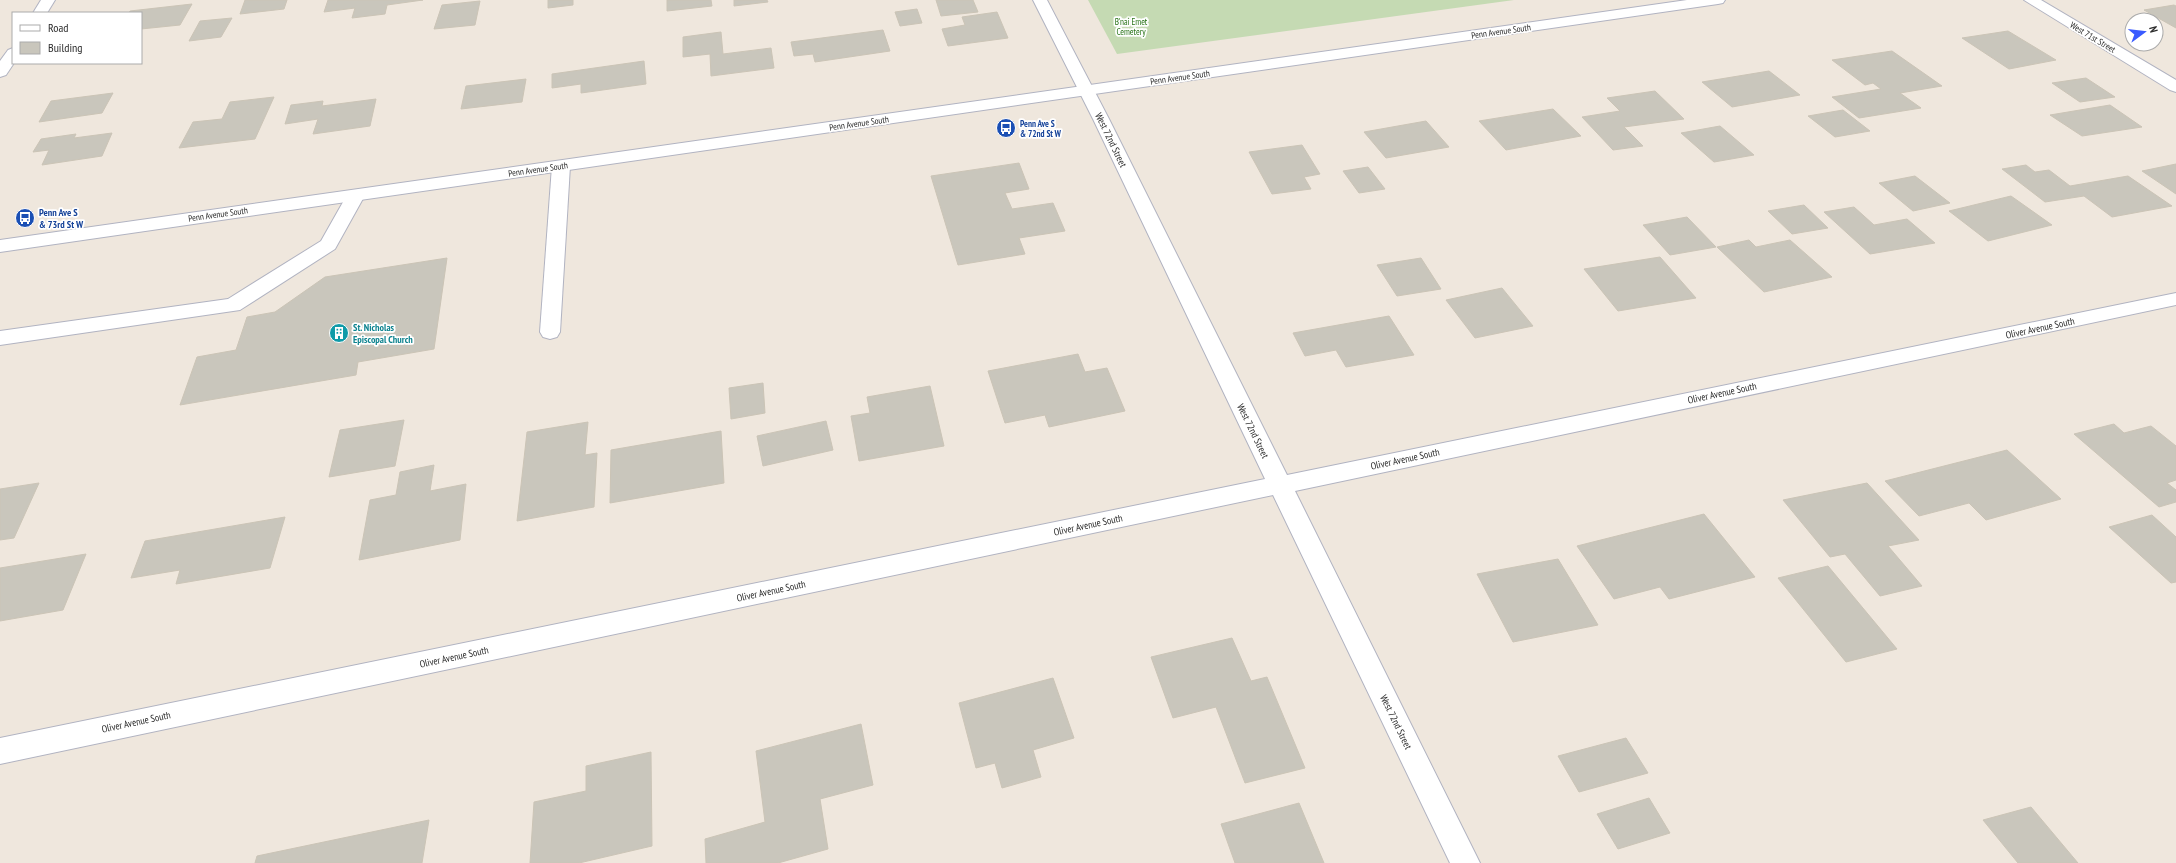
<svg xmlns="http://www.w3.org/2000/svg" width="2176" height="863" viewBox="0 0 2176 863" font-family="'PT Sans Narrow',sans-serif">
	<rect width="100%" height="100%" fill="#efe7dd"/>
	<path fill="#c5dab3" d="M1088,0H1514L1117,54Z"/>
	<g fill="#c9c6bc" stroke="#cbc4b6">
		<path d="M245,0H287L284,9L240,14Z"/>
		<path d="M328,0H423L387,5L385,14L352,18L355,8L324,12Z"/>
		<path d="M548,0H573V5L548,8Z"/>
		<path d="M667,0H711L712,6L667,11Z"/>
		<path d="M734,0H767L768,2L734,6Z"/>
		<path d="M936,0H973L978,12L941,16Z"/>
		<path d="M480,1L475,25L434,29L442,5Z"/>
		<path d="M192,4L180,25L141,29V13H129L130,11Z"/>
		<path d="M2174,5L2176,6V28L2144,10Z"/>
		<path d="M917,9L922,23L900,26L895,12Z"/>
		<path d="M997,12L1008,38L948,46L942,29L965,25L962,17Z"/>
		<path d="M232,18L221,37L189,41L200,21Z"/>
		<path d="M883,30L890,51L815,62L813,54L794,56L791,42Z"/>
		<path d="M2008,31L2056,60L2009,69L1962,38Z"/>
		<path d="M721,32L723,54L771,48L774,68L711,76L710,54L683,57V37Z"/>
		<path d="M1892,51L1942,86L1900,93L1921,108L1859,118L1832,97L1881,89L1873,83L1865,85L1832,60Z"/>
		<path d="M644,61L646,84L581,93V84L552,88V74Z"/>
		<path d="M1769,71L1800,95L1732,107L1702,82Z"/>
		<path d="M2086,78L2115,97L2080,102L2052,83Z"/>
		<path d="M526,79L522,102L461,109L466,86Z"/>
		<path d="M1655,91L1684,119L1624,127L1643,146L1613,150L1582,117L1620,111L1607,98Z"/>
		<path d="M113,93L102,113L39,122L51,101Z"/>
		<path d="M274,97L255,139L179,148L193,122L222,119L230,102Z"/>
		<path d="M376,99L370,126L313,134L318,119L285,124L291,105L323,101L322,106Z"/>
		<path d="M2110,105L2142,127L2082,136L2050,115Z"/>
		<path d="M1553,109L1581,136L1506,150L1479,121Z"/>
		<path d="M1843,110L1870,131L1835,137L1808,116Z"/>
		<path d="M1426,121L1449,147L1386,158L1364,132Z"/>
		<path d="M1720,126L1754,155L1714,162L1681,133Z"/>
		<path d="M112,133L102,156L42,165L49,150L33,152L41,139L76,134L74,138Z"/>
		<path d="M1302,145L1320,174L1304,177L1311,189L1272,194L1249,152Z"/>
		<path d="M1019,163L1029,189L1005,193L1012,209L1053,203L1065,231L1019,238L1025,254L958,265L931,176Z"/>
		<path d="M2176,164V194L2142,171Z"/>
		<path d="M2026,165L2035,172L2049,170L2070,186L2128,176L2172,206L2112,217L2084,196L2045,202L2002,169Z"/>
		<path d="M1368,167L1385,189L1359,193L1343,171Z"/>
		<path d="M1915,176L1950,203L1913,211L1879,183Z"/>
		<path d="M2011,196L2052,225L1988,241L1949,211Z"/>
		<path d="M1804,205L1828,228L1792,234L1768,211Z"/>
		<path d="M1854,207L1874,225L1907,219L1935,243L1870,254L1824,212Z"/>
		<path d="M1687,217L1716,247L1670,255L1643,225Z"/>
		<path d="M1749,240L1756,247L1790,240L1832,277L1764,292L1717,247Z"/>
		<path d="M1660,257L1696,298L1618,311L1584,269Z"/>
		<path d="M447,258L434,349L358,362L356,375L180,405L197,357L236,350L247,317L275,312L325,277Z"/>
		<path d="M1421,258L1441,289L1397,296L1377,265Z"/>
		<path d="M1502,288L1533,326L1475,338L1446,300Z"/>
		<path d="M1389,316L1414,355L1346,367L1336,350L1305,356L1293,333Z"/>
		<path d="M1078,354L1085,372L1107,368L1125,411L1049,427L1045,415L1005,423L988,371Z"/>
		<path d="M763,383L765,413L731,419L729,388Z"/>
		<path d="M930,386L944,446L859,461L851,416L870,413L867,397Z"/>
		<path d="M404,420L395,466L329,477L340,430Z"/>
		<path d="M826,421L833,450L763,466L757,436Z"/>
		<path d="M588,422L585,455L597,453L594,507L517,521L527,432Z"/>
		<path d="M2114,424L2124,433L2151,426L2176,446V480L2167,483L2176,490V502L2159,507L2074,434Z"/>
		<path d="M721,431L724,483L610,503L611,450Z"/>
		<path d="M2007,450L2061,499L1986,520L1969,503L1919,516L1885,481Z"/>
		<path d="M434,465L430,491L466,484L460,540L359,560L370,500L396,495L400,472Z"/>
		<path d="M39,483L14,538L0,540V489Z"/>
		<path d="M1867,483L1919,540L1888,546L1922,586L1880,596L1845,554L1830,557L1783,500Z"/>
		<path d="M1704,514L1755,577L1669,599L1660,587L1614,599L1577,546Z"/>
		<path d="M2152,515L2176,537V582L2171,583L2109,527Z"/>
		<path d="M285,517L270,568L176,584L180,570L131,578L145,541Z"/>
		<path d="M86,554L63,610L0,621V568Z"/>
		<path d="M1558,559L1598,625L1513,642L1477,574Z"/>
		<path d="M1828,566L1897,649L1846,662L1778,578Z"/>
		<path d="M1232,638L1251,681L1267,677L1305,768L1245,783L1216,707L1173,718L1151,657Z"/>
		<path d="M1053,678L1074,738L1033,750L1041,777L1002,788L995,763L976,768L959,703Z"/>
		<path d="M861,724L873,785L820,799L828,849L778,863H706L705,839L765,822L756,751Z"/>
		<path d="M1626,738L1648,773L1579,792L1558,756Z"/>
		<path d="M651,752L652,846L579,863H530L534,802L586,791V766Z"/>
		<path d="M1649,798L1670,833L1618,849L1597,814Z"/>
		<path d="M1299,803L1324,863H1235L1221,824Z"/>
		<path d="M2031,807L2078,863H2018L1983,820Z"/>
		<path d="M429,820L422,863H255L257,856Z"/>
	</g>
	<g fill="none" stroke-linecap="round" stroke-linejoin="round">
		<g stroke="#b1b3c1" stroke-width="2">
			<g id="service">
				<path d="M561,161L567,162L570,166L560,332L557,337L550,339L543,337L540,332L552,166L555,162Z"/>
				<path d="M356,190L362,191L365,195L335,249L240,310L0,345V331L228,299L321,241L347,195L350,191Z"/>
			</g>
		</g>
		<g stroke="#b1b3c1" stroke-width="2">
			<g id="minor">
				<path d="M41,0H55L47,13H33Z"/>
				<path d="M1033,0H1047L1109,119L1287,475L2176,293V305L1295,491L1480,863H1450L1273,495L0,764V738L1265,479L1093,119Z"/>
				<path d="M2024,0H2041L2176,80V92L2170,90Z"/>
				<path d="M13,48L14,63L6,75L0,77V61L8,50Z"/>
			</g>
		</g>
		<g stroke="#b1b3c1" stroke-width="2">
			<path id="secondary" d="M1687,0H1725L1723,3L1718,4L0,252V240Z"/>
		</g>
		<use href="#service" fill="#fff" fill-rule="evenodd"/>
		<use href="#minor" fill="#fff" fill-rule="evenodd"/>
		<use href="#secondary" fill="#fff" fill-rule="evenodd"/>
	</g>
	<defs>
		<g id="bus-disc" transform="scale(1)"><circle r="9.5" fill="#1a4fb4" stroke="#fff"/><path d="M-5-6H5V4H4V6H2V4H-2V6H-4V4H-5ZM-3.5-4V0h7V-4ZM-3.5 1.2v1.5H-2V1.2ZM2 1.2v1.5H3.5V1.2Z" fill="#fff"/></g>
		<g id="building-disc" transform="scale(1)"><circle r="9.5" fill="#0f9aa8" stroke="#fff"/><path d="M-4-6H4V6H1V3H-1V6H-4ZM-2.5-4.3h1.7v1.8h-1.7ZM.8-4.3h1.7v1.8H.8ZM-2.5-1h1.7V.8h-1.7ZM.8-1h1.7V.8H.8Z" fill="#fff"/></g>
	</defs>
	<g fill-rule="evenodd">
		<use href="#bus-disc" x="1006" y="128"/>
		<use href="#bus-disc" x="25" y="218"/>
		<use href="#building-disc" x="339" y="333"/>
	</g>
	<g text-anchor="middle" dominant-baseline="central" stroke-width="3.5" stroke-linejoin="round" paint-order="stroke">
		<g font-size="9" fill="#257114" stroke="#fff">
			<text x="1131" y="21">B'nai Emet<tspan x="1131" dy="10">Cemetery</tspan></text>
		</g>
		<g font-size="9" fill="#2c2c2c" stroke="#fff">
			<text transform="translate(1501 31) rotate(-8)">Penn Avenue South</text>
			<text transform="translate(2093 37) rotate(31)">West 71st Street</text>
			<text transform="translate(1180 77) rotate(-8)">Penn Avenue South</text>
			<text transform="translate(859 123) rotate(-8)">Penn Avenue South</text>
			<text transform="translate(538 169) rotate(-8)">Penn Avenue South</text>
			<text transform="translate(218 214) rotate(-8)">Penn Avenue South</text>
		</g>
		<g font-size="9" font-weight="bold" fill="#164399" stroke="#fff" text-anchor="start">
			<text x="1020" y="123">Penn Ave S<tspan x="1020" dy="10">&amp; 72nd St W</tspan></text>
		</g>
		<g font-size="10" fill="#2c2c2c" stroke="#fff">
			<text transform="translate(1111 140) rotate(64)">West 72nd Street</text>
			<text transform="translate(2040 328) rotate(-12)">Oliver Avenue South</text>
			<text transform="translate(1722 393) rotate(-12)">Oliver Avenue South</text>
			<text transform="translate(1253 431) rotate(64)">West 72nd Street</text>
			<text transform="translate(1405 459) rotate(-12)">Oliver Avenue South</text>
			<text transform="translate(1088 525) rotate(-12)">Oliver Avenue South</text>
			<text transform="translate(771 591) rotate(-12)">Oliver Avenue South</text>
			<text transform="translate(454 657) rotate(-12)">Oliver Avenue South</text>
			<text transform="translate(136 722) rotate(-12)">Oliver Avenue South</text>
			<text transform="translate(1396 722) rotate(64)">West 72nd Street</text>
		</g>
		<g font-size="10" font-weight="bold" fill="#164399" stroke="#fff" text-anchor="start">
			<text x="39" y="212">Penn Ave S<tspan x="39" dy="12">&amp; 73rd St W</tspan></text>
		</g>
		<g font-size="10" font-weight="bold" fill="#0d838f" stroke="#fff" text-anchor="start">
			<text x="353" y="327">St. Nicholas<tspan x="353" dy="12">Episcopal Church</tspan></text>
		</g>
	</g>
	<rect x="12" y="12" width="130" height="52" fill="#ffffff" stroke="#ababab"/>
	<rect x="20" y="25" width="20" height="6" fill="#ffffff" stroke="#ababab"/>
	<text x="48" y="32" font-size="12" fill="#2c2c2c">Road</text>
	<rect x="20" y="42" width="20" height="12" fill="#c9c6bc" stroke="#ababab"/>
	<text x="48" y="52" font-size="12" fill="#2c2c2c">Building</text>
	<g transform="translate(2144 32) rotate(75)"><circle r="19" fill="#ffffff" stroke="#ababab"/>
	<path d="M0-3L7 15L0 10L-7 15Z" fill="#3a5bff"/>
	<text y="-6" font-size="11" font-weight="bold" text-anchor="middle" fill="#2c2c2c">N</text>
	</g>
</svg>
